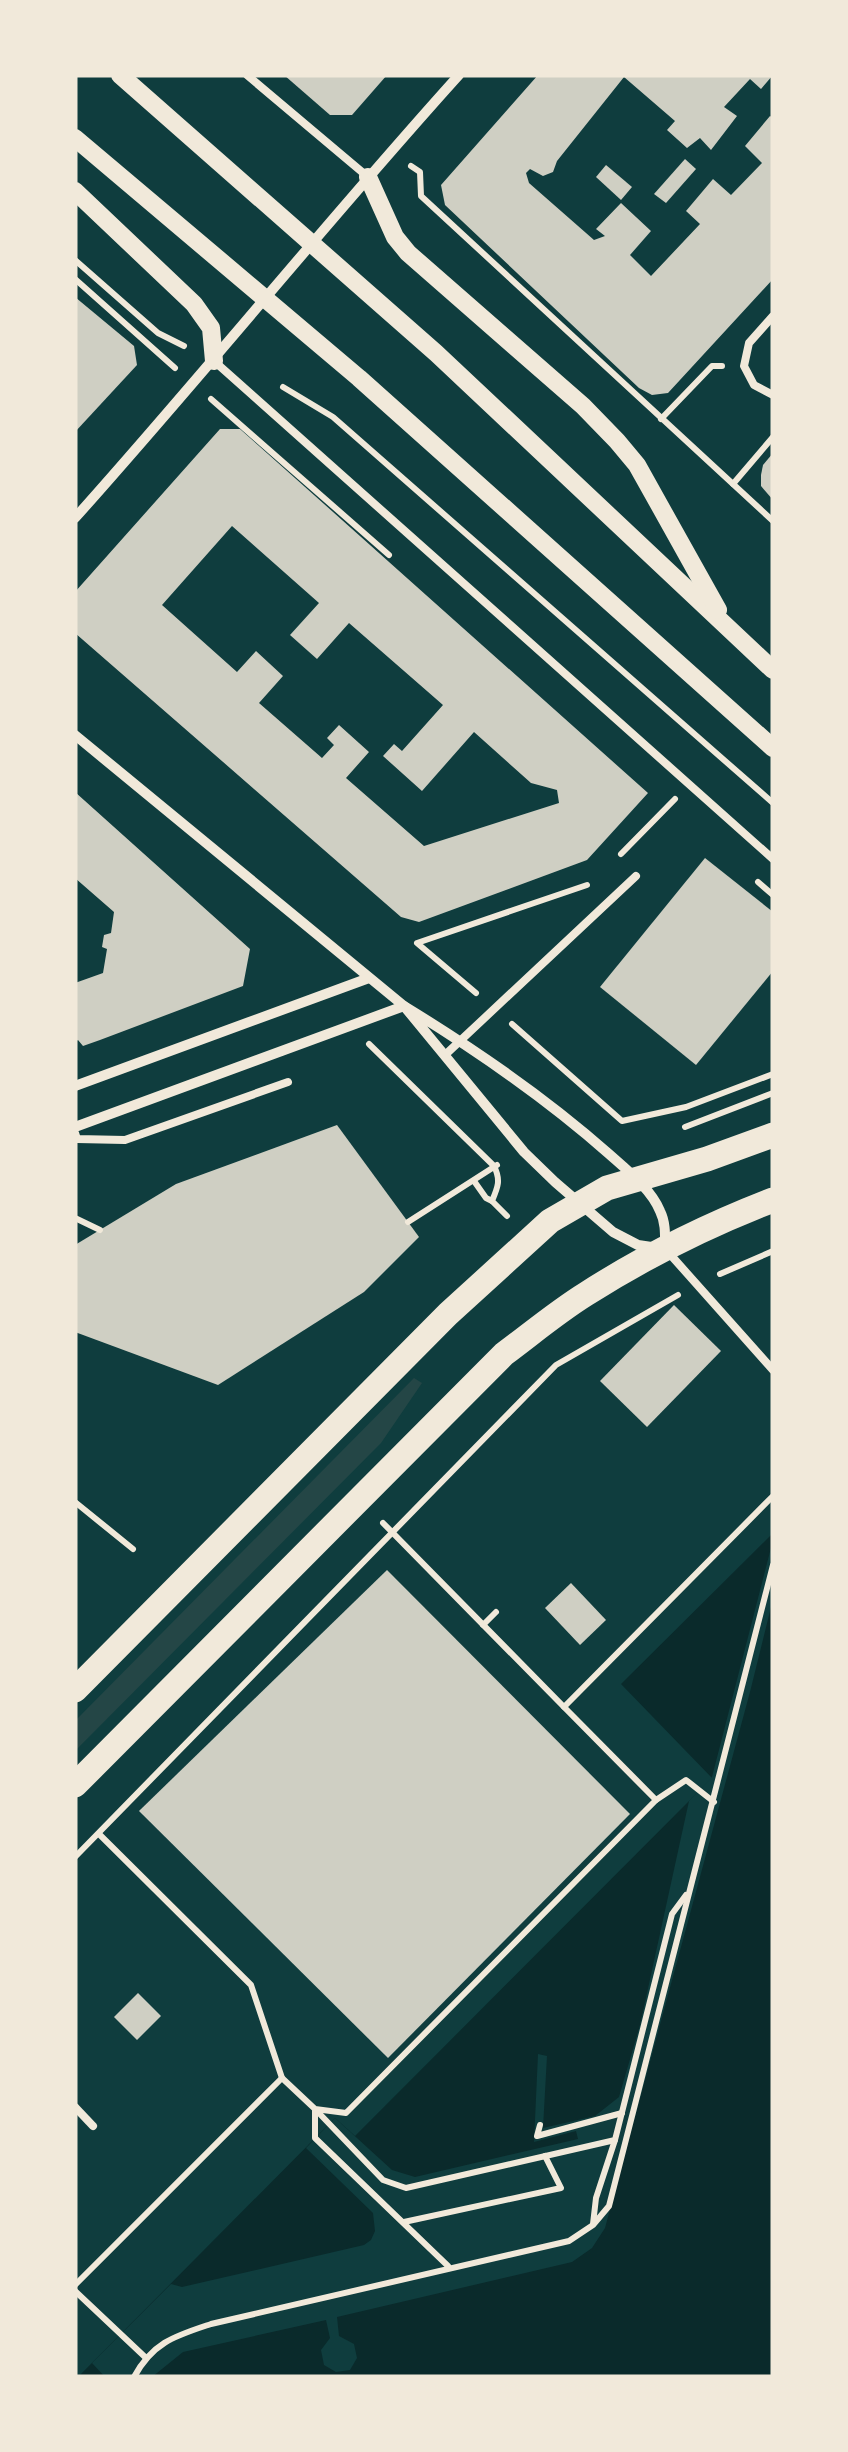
<svg xmlns="http://www.w3.org/2000/svg" width="848" height="2452" viewBox="0 0 848 2452" font-family="'Fira Sans Condensed',sans-serif">
	<rect width="100%" height="100%" fill="#0f3d3e"/>
	<path fill="#244646" d="M414,1378L422,1383L381,1443L75,1751V1721Z"/>
	<path fill="#0a2a2b" d="M773,1533V2377H78L335,2118L355,2136L712,1778L621,1684Z"/>
	<path fill="#0f3d3e" d="M773,1540V1599L750,1692L605,2228L592,2248L572,2262L337,2317L339,2336L354,2344L357,2358L350,2370L336,2372L324,2365L321,2350L330,2338L326,2320L183,2352L152,2377H105L92,2363L171,2284L182,2287L364,2245L371,2240L375,2231L373,2213L306,2148L335,2118L392,2170L415,2177L578,2139L576,2131L534,2142L538,2054L547,2056L543,2128L595,2116L619,2097L640,2025L689,1801L712,1777Z"/>
	<g fill="#cfcfc3" fill-rule="evenodd">
		<path d="M284,75H387L352,115H330Z"/>
		<path d="M538,75H773L761,89L750,79L724,107L737,116L711,150L700,138L687,148L667,130L675,121L624,77L557,161L553,172L543,176L530,169L526,173L529,183L594,240L605,236L596,229L621,203L651,231L630,255L651,276L700,224L686,211L713,179L731,195L762,163L745,146L770,116L773,118V279L668,393L652,395L639,388L445,205L441,185Z"/>
		<path d="M685,159L696,169L666,203L654,194Z"/>
		<path d="M606,165L632,187L621,200L596,177Z"/>
		<path d="M75,297L134,346L137,365L75,432Z"/>
		<path d="M220,429H240L648,793L587,860L419,922L401,917L75,633V592ZM232,526L319,603L290,635L317,659L349,623L443,705L402,751L394,744L383,756L422,791L474,732L531,783L557,790L559,803L424,846L346,778L369,752L339,725L327,738L334,745L322,758L259,703L283,676L256,651L237,672L162,605Z"/>
		<path d="M773,453V500L761,486V475L763,465Z"/>
		<path d="M75,792L250,949L243,986L100,1040L83,1046L78,1040L75,1042V983L103,973L107,949L102,947L104,935L111,933L114,912L75,878Z"/>
		<path d="M705,858L773,912V971L696,1065L600,987Z"/>
		<path d="M337,1125L419,1237L364,1292L218,1385L75,1332V1245L176,1184Z"/>
		<path d="M674,1305L721,1351L647,1427L600,1381Z"/>
		<path d="M387,1570L630,1814L388,2058L139,1811Z"/>
		<path d="M571,1583L606,1620L580,1645L545,1608Z"/>
		<path d="M138,1993L161,2016L137,2040L114,2017Z"/>
	</g>
	<g fill="none" stroke-linecap="round" stroke-linejoin="round">
		<g stroke="#f1e9da" stroke-width="6">
			<path d="M411,166L420,172L421,196L773,521"/>
			<path d="M75,260L158,333L184,346"/>
			<path d="M75,279L175,368"/>
			<path d="M283,387L333,417L773,803"/>
			<path d="M211,399L389,555"/>
			<path d="M661,419L712,366H722"/>
			<path d="M733,484L773,437"/>
			<path d="M621,854L675,799"/>
			<path d="M758,882L773,895"/>
			<path d="M476,993L417,943L587,885"/>
			<path d="M512,1024L622,1121L686,1107L773,1074"/>
			<path d="M369,1044L494,1166C501,1180 498,1187 492,1201L507,1216"/>
			<path d="M685,1127L773,1093"/>
			<path d="M474,1181L486,1198L492,1201"/>
			<path d="M75,1218L100,1230"/>
			<path d="M408,1222L497,1165"/>
			<path d="M720,1274L773,1251"/>
			<path d="M75,1502L133,1549"/>
			<path d="M383,1523L564,1707"/>
			<path d="M483,1625L496,1612"/>
			<path d="M656,1800L686,1780L714,1802"/>
			<path d="M99,1834L251,1985L282,2078"/>
			<path d="M75,1857L556,1365L678,1295"/>
			<path d="M316,2110L383,2180L406,2188L615,2140L672,1914L686,1895"/>
			<path d="M315,2111V2138L448,2266"/>
			<path d="M540,2125L537,2136L622,2113"/>
			<path d="M404,2222L561,2188L545,2156"/>
			<path d="M593,2224L596,2198L615,2140"/>
			<path d="M75,2285L282,2078L315,2109L346,2113L656,1800L564,1707L773,1496"/>
			<path d="M75,2291L145,2357"/>
			<path d="M134,2377C153,2342 175,2336 211,2324L569,2241L593,2225L609,2206L773,1565"/>
		</g>
		<g stroke="#f1e9da" stroke-width="8">
			<path d="M247,75L368,177"/>
			<path d="M773,316L749,343L744,366L754,385L773,395"/>
			<path d="M214,361L773,859"/>
			<path d="M445,1055L636,876"/>
			<path d="M75,1133L77,1139L125,1140L288,1082"/>
			<path d="M668,1252L773,1370"/>
			<path d="M75,2107L93,2126"/>
		</g>
		<g stroke="#f1e9da" stroke-width="10">
			<path d="M75,518C205,373 328,220 459,75"/>
			<path d="M75,735L404,1006C476,1050 546,1098 609,1154C627,1170 651,1189 660,1211C666,1223 665,1236 665,1249L638,1245L613,1232L555,1182L524,1152L404,1006"/>
			<path d="M75,1086L369,978"/>
			<path d="M75,1127L404,1006"/>
		</g>
		<g stroke="#f1e9da" stroke-width="18">
			<path d="M120,75L436,353L773,670"/>
			<path d="M75,138L359,378L773,748"/>
			<path d="M368,177L395,237L408,253L583,406L617,441L637,465L718,610"/>
			<path d="M75,191L194,304L211,328L214,361"/>
		</g>
		<g stroke="#f1e9da" stroke-width="25">
			<path d="M75,1690L448,1314L550,1221L607,1188L707,1159L773,1135"/>
			<path d="M75,1785L504,1354C531,1334 557,1312 586,1294C644,1257 708,1225 773,1200"/>
		</g>
	</g>
	<rect width="848" height="2452" fill="none" stroke="#f1e9da" stroke-width="155"/>
</svg>
